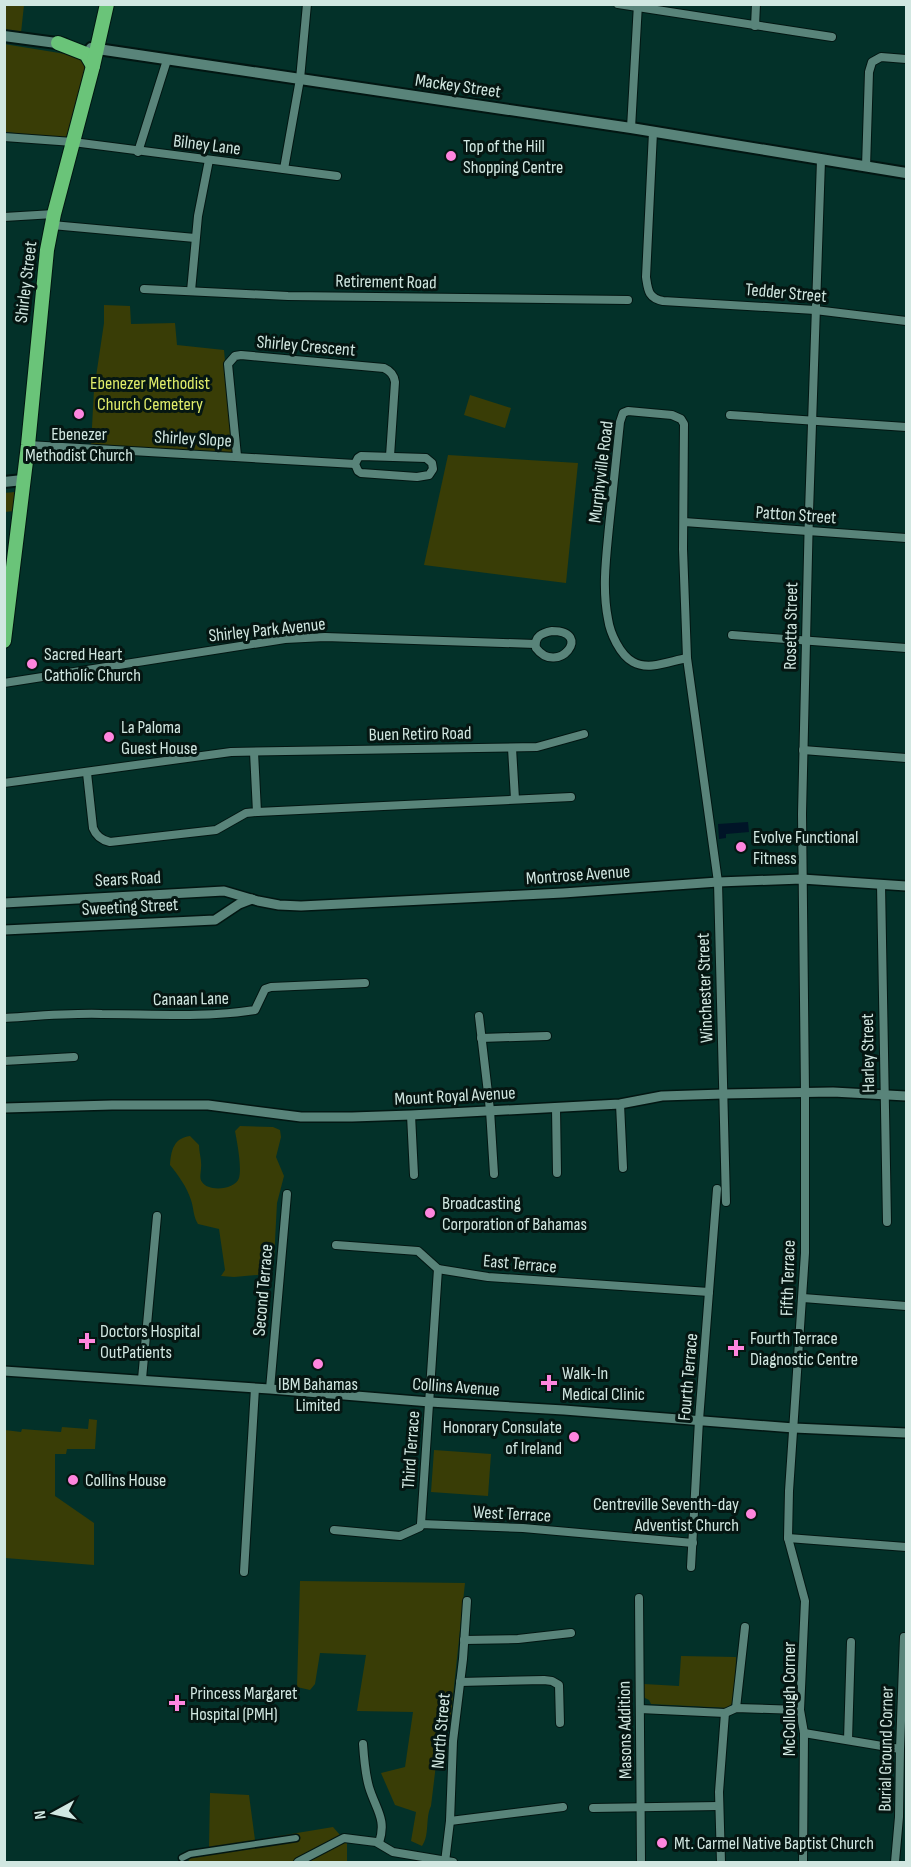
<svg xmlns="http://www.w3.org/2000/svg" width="911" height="1867" viewBox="0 0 911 1867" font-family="'Sofia Sans Condensed',sans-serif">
	<rect width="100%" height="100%" fill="#033129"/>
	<g fill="#393d06">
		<path d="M5,5H24L21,33L5,31Z"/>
		<path d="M4,44L78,56L88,69L70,139L5,132Z"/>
		<path d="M104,305L130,306L131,324L175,323L177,345L224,350L233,453L91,445L94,390L104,323Z"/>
		<path d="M470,395L511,408L505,428L464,415Z"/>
		<path d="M448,455L578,463L566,583L424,565Z"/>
		<path d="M15,492L14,511L5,512L4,493Z"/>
		<path d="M240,1126L273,1127L280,1130L281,1137L276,1157L284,1176L277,1203L274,1260L269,1274L234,1277L221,1276L225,1270L219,1229L198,1224C193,1216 194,1209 191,1200C187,1187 178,1175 170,1165C171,1150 174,1138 190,1136L199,1145C199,1153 202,1160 201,1168C201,1173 199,1178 202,1182C208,1192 235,1190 239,1178C242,1167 237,1142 235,1131Z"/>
		<path d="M89,1419L97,1420L95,1449H67L66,1454H55V1496L94,1523V1565L5,1558V1430L21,1432L22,1429L61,1432L62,1427L88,1429Z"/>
		<path d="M434,1450L491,1454L488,1496L431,1492Z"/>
		<path d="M300,1581L465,1583L451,1715L438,1748L431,1806C425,1818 430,1835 422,1846L411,1841L416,1812L395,1805L381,1773L405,1767L413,1712L357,1711L366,1655L320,1653L315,1684L310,1690L297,1687Z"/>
		<path d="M681,1656L736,1657L735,1700L728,1708L651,1704L649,1700L643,1697L644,1684L679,1686Z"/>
		<path d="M210,1793L249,1795L255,1840L333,1827L347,1843V1862H232L231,1861L189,1862L187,1851L209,1848Z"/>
	</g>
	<path fill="#001427" d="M748,822L749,832L726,834V838L719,839L718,824Z"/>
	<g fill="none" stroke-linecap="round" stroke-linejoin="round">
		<g stroke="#021612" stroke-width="9">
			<path id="pedestrian" d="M182,1858L190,1854L296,1838"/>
		</g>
		<g stroke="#021612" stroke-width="10">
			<g id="minor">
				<path d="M618,4L832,37"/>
				<path d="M755,26L756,4"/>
				<path d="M631,128L638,4"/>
				<path d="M653,132L646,277C648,290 648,298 663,301L815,310L906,321"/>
				<path d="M4,137L73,142L337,176"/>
				<path d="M138,152L167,60"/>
				<path d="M866,167L869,72L872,62L881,57L906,59"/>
				<path d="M284,169L300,79L307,4"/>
				<path d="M4,217L54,214"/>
				<path d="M52,225L195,238"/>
				<path d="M144,289L288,296L628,300"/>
				<path d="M191,291L198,216L209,160"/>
				<path d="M730,415L906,427"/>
				<path d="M28,445L355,464"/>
				<path d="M237,456L228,364L235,356L241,355L384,368C391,371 394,375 395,382L390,456"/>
				<path d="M361,456L426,458L432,463L433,469L429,475L417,477L361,473L358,471L355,464L358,458Z"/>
				<path d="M684,522L906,538"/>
				<path d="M552,631C594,631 558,677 536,648C534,636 542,633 552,631Z"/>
				<path d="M732,635L906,648"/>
				<path d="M687,658L683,549L684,424L681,419L672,415L628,411L623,413L620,422C616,457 613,492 609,527C606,558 602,589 608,619C610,633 620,655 633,662C649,671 670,661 687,658L718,882L726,1202"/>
				<path d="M4,683L285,639L325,637L535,644"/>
				<path d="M512,748L515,799"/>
				<path d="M803,750L906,758"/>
				<path d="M87,773L93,828C96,836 101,840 110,842L216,830L246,813L257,812L254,752"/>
				<path d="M4,783L231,752L537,747L584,734"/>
				<path d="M257,812L571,797"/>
				<path d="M881,884L887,1222"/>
				<path d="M479,1016L490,1110L494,1174"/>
				<path d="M4,1018C37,1016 70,1013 102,1014C153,1014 204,1018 255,1010L265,989L271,987L365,983"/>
				<path d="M481,1038L547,1036"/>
				<path d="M4,1061L74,1057"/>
				<path d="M620,1104L623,1168"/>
				<path d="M556,1108L557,1173"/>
				<path d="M411,1115L414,1175"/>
				<path d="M336,1245L418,1251L438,1269L488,1277L709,1292"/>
				<path d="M803,1298L906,1306"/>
				<path d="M142,1379L157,1216"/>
				<path d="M270,1389L287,1194"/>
				<path d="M421,1524L438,1269"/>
				<path d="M334,1530L400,1536L420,1527L421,1524L523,1528L693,1543"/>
				<path d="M788,1538L906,1547"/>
				<path d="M691,1567L699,1420L717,1189"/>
				<path d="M244,1572L255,1388"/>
				<path d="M639,1598L641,1862"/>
				<path d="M464,1640L518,1639L571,1633"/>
				<path d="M460,1682L544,1680L552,1681L559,1685L560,1723"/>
				<path d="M736,1708L745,1627"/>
				<path d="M640,1709L725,1713L736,1708L800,1710"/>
				<path d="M804,1733L900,1749"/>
				<path d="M848,1740L851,1642"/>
				<path d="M363,1744C364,1759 365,1773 369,1787C376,1810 387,1819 379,1843"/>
				<path d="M593,1808L719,1806"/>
				<path d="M450,1821L563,1807"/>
				<path d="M298,1862L344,1838L376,1842L393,1852L453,1862"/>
				<path d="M445,1862L450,1821L453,1741L463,1659L467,1601"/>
				<path d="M721,1862L719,1792L725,1713"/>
				<path d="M803,1862L804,1733L800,1710L805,1601L788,1538L789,1491L805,1253V1092L802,814L809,512L821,160"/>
				<path d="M895,1862L899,1817L900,1749L904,1637"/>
			</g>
		</g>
		<g stroke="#021612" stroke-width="12">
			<g id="tertiary">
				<path d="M4,903L224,891L258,901L279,905L301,906L563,893L718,882L802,879L906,886"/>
				<path d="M4,930L215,920L239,904L252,899"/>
				<path d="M4,1108L112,1105H208L301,1117H352L411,1115L620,1104L662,1096L723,1094L833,1092L906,1096"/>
				<path d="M4,1371L270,1389L430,1402L564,1410L794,1428L906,1433"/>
			</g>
		</g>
		<g stroke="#021612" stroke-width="14">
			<g id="secondary">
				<path d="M4,36L64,44"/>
				<path d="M91,48L631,128L906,173"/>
				<path d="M4,482L23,480"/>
			</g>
		</g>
		<g stroke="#021612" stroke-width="16">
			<g id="trunk">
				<path d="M58,43L86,54L93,66"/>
				<path d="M4,641L28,445L47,250L54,214L93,66L107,4"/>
			</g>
		</g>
		<use href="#pedestrian" stroke="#59847a" stroke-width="6"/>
		<use href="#minor" stroke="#59847a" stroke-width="8"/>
		<use href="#tertiary" stroke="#59847a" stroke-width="9"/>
		<use href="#secondary" stroke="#59847a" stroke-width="10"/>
		<use href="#trunk" stroke="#6ac479" stroke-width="14"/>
	</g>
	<g fill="#ff85de" stroke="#051612" stroke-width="2">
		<circle cx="451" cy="156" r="6"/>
		<circle cx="79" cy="414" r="6"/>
		<circle cx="32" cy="664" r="6"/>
		<circle cx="109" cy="737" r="6"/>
		<circle cx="741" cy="847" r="6"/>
		<circle cx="430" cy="1213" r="6"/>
		<path d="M84 1332h6v6h6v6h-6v6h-6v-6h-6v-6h6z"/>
		<path d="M733 1339h6v6h6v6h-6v6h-6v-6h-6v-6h6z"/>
		<circle cx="318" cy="1364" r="6"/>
		<path d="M546 1374h6v6h6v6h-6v6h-6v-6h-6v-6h6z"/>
		<circle cx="574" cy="1437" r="6"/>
		<circle cx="73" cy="1480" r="6"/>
		<circle cx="751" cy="1514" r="6"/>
		<path d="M174 1694h6v6h6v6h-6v6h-6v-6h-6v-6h6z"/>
		<circle cx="662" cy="1843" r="6"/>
	</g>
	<g text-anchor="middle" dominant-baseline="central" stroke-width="6" stroke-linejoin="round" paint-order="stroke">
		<g font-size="18" fill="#d1e7e1" stroke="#051612">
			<text transform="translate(458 86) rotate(8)">Mackey Street</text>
			<text transform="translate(207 145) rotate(7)">Bilney Lane</text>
			<text transform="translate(26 282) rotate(-83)">Shirley Street</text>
			<text transform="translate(386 282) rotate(1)">Retirement Road</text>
			<text transform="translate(786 293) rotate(5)">Tedder Street</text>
			<text transform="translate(306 346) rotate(5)">Shirley Crescent</text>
			<text transform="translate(193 439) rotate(3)">Shirley Slope</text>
			<text transform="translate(601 472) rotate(-83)">Murphyville Road</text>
			<text transform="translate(796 515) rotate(4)">Patton Street</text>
			<text transform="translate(791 626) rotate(-89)">Rosetta Street</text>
			<text transform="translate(267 630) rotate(-6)">Shirley Park Avenue</text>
			<text transform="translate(420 734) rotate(-1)">Buen Retiro Road</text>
			<text transform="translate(578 875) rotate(-4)">Montrose Avenue</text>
			<text transform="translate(128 879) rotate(-3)">Sears Road</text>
			<text transform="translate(130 907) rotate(-3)">Sweeting Street</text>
			<text transform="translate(705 988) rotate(-92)">Winchester Street</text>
			<text transform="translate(191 999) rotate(-1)">Canaan Lane</text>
			<text transform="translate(868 1053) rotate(-91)">Harley Street</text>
			<text transform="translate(455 1096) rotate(-3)">Mount Royal Avenue</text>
			<text transform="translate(520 1264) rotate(5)">East Terrace</text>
			<text transform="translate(788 1278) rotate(-88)">Fifth Terrace</text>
			<text transform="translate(263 1290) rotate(-85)">Second Terrace</text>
			<text transform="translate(688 1377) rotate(-85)">Fourth Terrace</text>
			<text transform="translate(456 1387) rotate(4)">Collins Avenue</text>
			<text transform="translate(411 1450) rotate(-86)">Third Terrace</text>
			<text transform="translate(512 1514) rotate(3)">West Terrace</text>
			<text transform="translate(789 1699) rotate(-90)">McCollough Corner</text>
			<text transform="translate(625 1730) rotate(-91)">Masons Addition</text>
			<text transform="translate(441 1731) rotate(-85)">North Street</text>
			<text transform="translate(886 1749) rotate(-89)">Burial Ground Corner</text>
		</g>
		<g font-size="18" fill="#d1e7e1" stroke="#051612" text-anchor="start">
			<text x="463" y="146">Top of the Hill<tspan x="463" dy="21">Shopping Centre</tspan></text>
			<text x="79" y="434" text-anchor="middle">Ebenezer<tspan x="79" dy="21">Methodist Church</tspan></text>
			<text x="44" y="654">Sacred Heart<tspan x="44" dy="21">Catholic Church</tspan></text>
			<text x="121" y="727">La Paloma<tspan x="121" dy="21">Guest House</tspan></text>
			<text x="753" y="837">Evolve Functional<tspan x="753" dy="21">Fitness</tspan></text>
			<text x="442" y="1203">Broadcasting<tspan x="442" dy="21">Corporation of Bahamas</tspan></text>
			<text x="100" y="1331">Doctors Hospital<tspan x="100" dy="21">OutPatients</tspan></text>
			<text x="750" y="1338">Fourth Terrace<tspan x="750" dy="21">Diagnostic Centre</tspan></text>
			<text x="562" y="1373">Walk-In<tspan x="562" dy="21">Medical Clinic</tspan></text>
			<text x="318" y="1384" text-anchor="middle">IBM Bahamas<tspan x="318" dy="21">Limited</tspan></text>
			<text x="562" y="1427" text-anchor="end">Honorary Consulate<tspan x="562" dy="21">of Ireland</tspan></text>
			<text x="85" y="1480">Collins House</text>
			<text x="739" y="1504" text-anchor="end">Centreville Seventh-day<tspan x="739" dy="21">Adventist Church</tspan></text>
			<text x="190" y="1693">Princess Margaret<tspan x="190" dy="21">Hospital (PMH)</tspan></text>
			<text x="674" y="1843">Mt. Carmel Native Baptist Church</text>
		</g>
		<g font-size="18" fill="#e0ed6a" stroke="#051612">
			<text x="150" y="383">Ebenezer Methodist<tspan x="150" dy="21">Church Cemetery</tspan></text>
		</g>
	</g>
	<rect width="911" height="1867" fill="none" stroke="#d1e7e1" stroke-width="12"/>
	<g transform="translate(54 1813) rotate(262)" stroke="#051612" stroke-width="4.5" paint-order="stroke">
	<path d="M0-4.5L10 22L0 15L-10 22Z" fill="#d1e7e1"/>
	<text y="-9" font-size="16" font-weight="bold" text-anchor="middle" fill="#d1e7e1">N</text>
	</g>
</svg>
